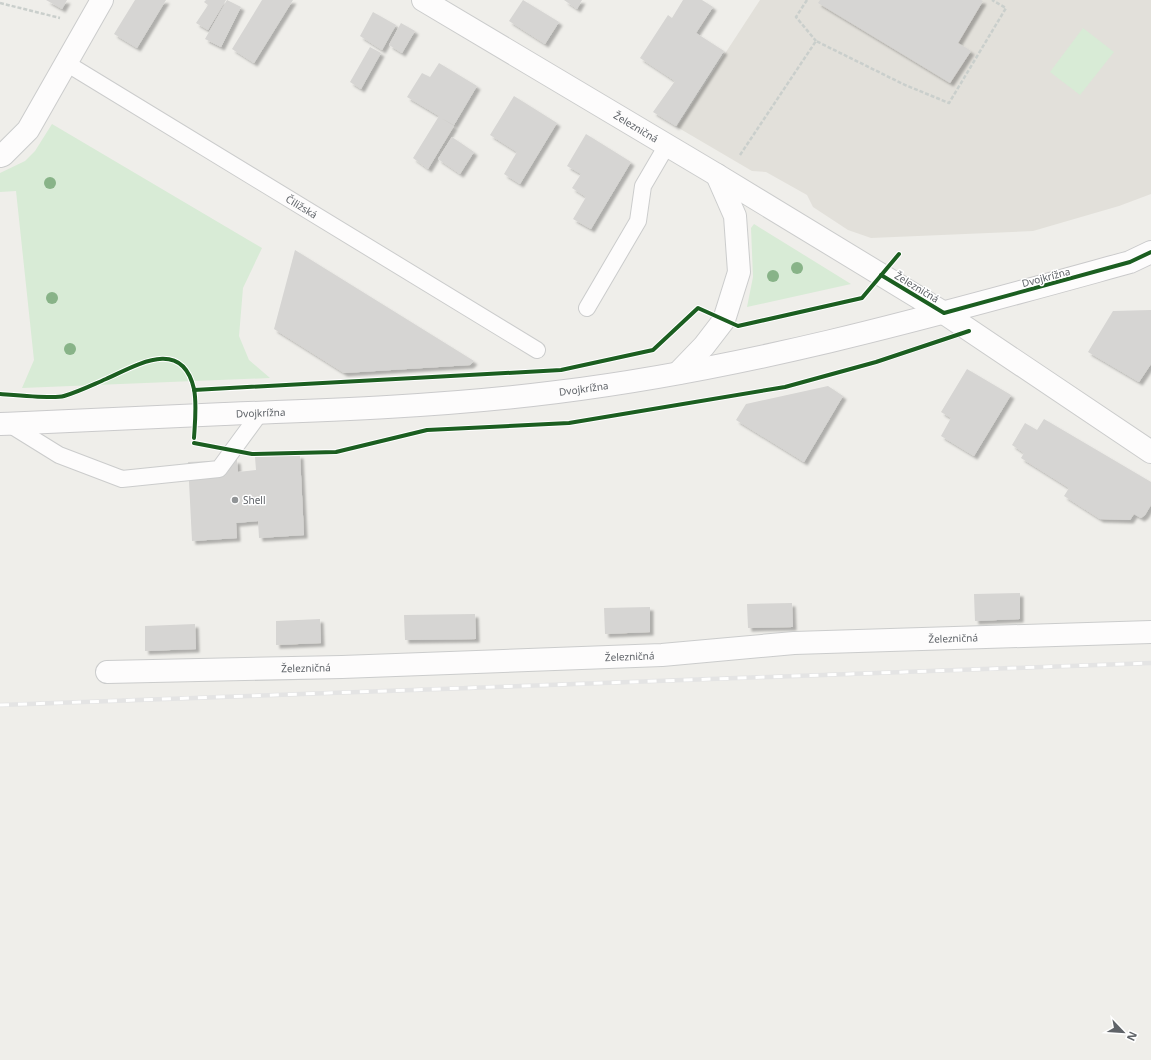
<svg xmlns="http://www.w3.org/2000/svg" width="1151" height="1060" viewBox="0 0 1151 1060" font-family="'Noto Sans',sans-serif">
	<defs>
		<filter id="shadow"><feDropShadow dx="3.5" dy="3.5" stdDeviation="1" flood-color="#0004"/></filter>
	</defs>
	<rect width="100%" height="100%" fill="#efeeea"/>
	<path fill="#e2e0da" d="M760,0H1151V194L1119,206L1033,231L871,238L848,230L813,207L807,195L766,172L752,171L677,127Z"/>
	<g fill="#d8ebd6">
		<path d="M1083,28L1114,52L1080,95L1050,72Z"/>
		<path d="M52,124L262,248L243,288L239,336L249,360L270,378L22,388L34,360L16,191L0,192V173L25,161L35,151Z"/>
		<path d="M754,224L851,284L747,307L753,277L751,228Z"/>
	</g>
	<g fill="#d6d5d3" filter="url(#shadow)">
		<path d="M46,0H67L62,9Z"/>
		<path d="M135,0H166L137,48L114,34Z"/>
		<path d="M206,0H226L208,30L196,23L208,5L204,2Z"/>
		<path d="M227,0L241,7L221,47L205,39Z"/>
		<path d="M262,0H293L254,63L232,49Z"/>
		<path d="M523,0L559,22L545,44L509,21Z"/>
		<path d="M564,0H582L577,9Z"/>
		<path d="M683,0H702L713,7L696,33L724,51L676,126L653,112L675,81L640,58L668,15L672,18Z"/>
		<path d="M820,0H981L983,1L958,43L971,51L950,83L818,3Z"/>
		<path d="M373,12L396,25L382,50L360,36Z"/>
		<path d="M401,23L415,31L402,53L389,45Z"/>
		<path d="M370,47L381,53L361,89L350,82Z"/>
		<path d="M439,63L477,86L454,125L441,118L454,126L428,169L413,158L439,116L407,97L422,73L430,77Z"/>
		<path d="M514,96L557,123L520,184L504,174L517,152L490,135Z"/>
		<path d="M586,134L631,162L591,229L573,219L586,197L572,188L581,174L567,166Z"/>
		<path d="M452,137L474,152L460,174L438,159Z"/>
		<path d="M295,250L474,361L470,365L344,373L274,329Z"/>
		<path d="M1151,310V364L1139,382L1088,352L1113,311Z"/>
		<path d="M967,369L1011,395L974,456L941,436L951,418L941,412Z"/>
		<path d="M828,386L843,396L804,462L736,420L746,404Z"/>
		<path d="M1044,419L1151,482V505L1145,515L1141,518L1134,514L1130,520L1100,519L1064,496L1069,488L1021,458L1024,453L1012,445L1025,423L1037,430Z"/>
		<path d="M300,455L304,535L259,538L258,521L236,523L237,538L192,541L188,462L237,460L238,472L256,470L255,457Z"/>
		<path d="M1020,593V619L975,621L974,594Z"/>
		<path d="M792,603L793,627L748,628L747,604Z"/>
		<path d="M650,607V632L605,634L604,608Z"/>
		<path d="M475,614L476,639L405,640L404,615Z"/>
		<path d="M320,619L321,643L276,645V621Z"/>
		<path d="M195,624L196,649L145,651V626Z"/>
	</g>
	<g fill="none" stroke-linecap="round" stroke-linejoin="round">
		<g stroke="#cbcccc" stroke-width="18">
			<g id="lane">
				<path id="s1" d="M66,63L537,350"/>
				<path d="M587,308L638,221L643,186L667,145"/>
				<path d="M9,424L59,455L122,479L219,469L260,413"/>
			</g>
		</g>
		<g stroke="#cbcccc" stroke-width="24">
			<g id="street">
				<path id="s2" d="M423,0L717,175L944,313L1151,452"/>
				<path d="M0,156L3,155L28,130L102,0"/>
				<path d="M678,373L704,346L724,320L739,272L735,216L717,175"/>
				<path id="s3" d="M107,672L342,667L662,655L794,643L1151,632"/>
			</g>
		</g>
		<g stroke="#cacacb" stroke-width="24">
			<g id="secondary">
				<path id="s4" d="M0,424C75,421 150,417 224,414C335,410 447,406 557,392C752,368 941,314 1130,262L1151,252"/>
			</g>
		</g>
		<g stroke="#cacfcc" stroke-width="2.5" stroke-dasharray="4 2" stroke-linecap="butt">
			<path d="M807,0L796,17L816,41"/>
			<path d="M0,3L60,18"/>
			<path d="M740,155L816,41L905,85L949,103L1006,8L992,0"/>
		</g>
		<use href="#lane" stroke="#fdfcfc" stroke-width="16"/>
		<use href="#street" stroke="#fdfcfc" stroke-width="22"/>
		<use href="#secondary" stroke="#fdfcfc" stroke-width="22"/>
		<g stroke="#e4e4e4" stroke-width="4.5">
			<path id="rail" d="M0,705L1151,663"/>
		</g>
		<use href="#rail" stroke="#fff" stroke-width="3" stroke-dasharray="9" stroke-linecap="butt"/>
		<g stroke="#fff" stroke-width="6">
			<g id="cycleway">
				<path d="M881,275L944,313L1130,262L1151,252"/>
				<path d="M194,390L561,370L653,350L698,308L738,326L862,298L899,254"/>
				<path d="M0,394C13,395 54,399 64,396C78,392 92,385 106,379C137,365 182,337 194,389C197,404 195,422 194,438"/>
				<path d="M194,443L252,454L336,452L427,430L569,423L785,387L876,362L969,331"/>
			</g>
		</g>
		<use href="#cycleway" stroke="#1b5e20" stroke-width="4"/>
	</g>
	<g fill="#88b388">
		<circle cx="50" cy="183" r="6"/>
		<circle cx="797" cy="268" r="6"/>
		<circle cx="773" cy="276" r="6"/>
		<circle cx="52" cy="298" r="6"/>
		<circle cx="70" cy="349" r="6"/>
	</g>
	<circle fill="#919496" stroke="#fff" stroke-width="1.5" cx="235" cy="500" r="4"/>
	<g text-anchor="middle" dominant-baseline="central" stroke-width="3" stroke-linejoin="round" paint-order="stroke">
		<g font-size="10" fill="#5f6368" stroke="#fff">
			<text stroke="none"><textPath href="#s2" startOffset="248">Železničná</textPath></text>
			<text stroke="none"><textPath href="#s1" startOffset="276">Čiližská</textPath></text>
			<text transform="translate(1046 277) rotate(-15)">Dvojkrížna</text>
			<text transform="translate(917 287) rotate(31)">Železničná</text>
			<text stroke="none"><textPath href="#s4" startOffset="585">Dvojkrížna</textPath></text>
			<text stroke="none"><textPath href="#s4" startOffset="261">Dvojkrížna</textPath></text>
			<text stroke="none"><textPath href="#s3" startOffset="847">Železničná</textPath></text>
			<text stroke="none"><textPath href="#s3" startOffset="523">Železničná</textPath></text>
			<text stroke="none"><textPath href="#s3" startOffset="199">Železničná</textPath></text>
		</g>
		<g font-size="10" fill="#5f6368" stroke="#fff" text-anchor="start">
			<text x="243" y="500">Shell</text>
		</g>
	</g>
	<g transform="translate(1123 1032) rotate(115)" stroke="#ffffff" stroke-width="3" paint-order="stroke">
	<path d="M0-3L7 15L0 10L-7 15Z" fill="#5f6368"/>
	<text y="-6" font-size="11" font-weight="bold" text-anchor="middle" fill="#5f6368">N</text>
	</g>
</svg>
